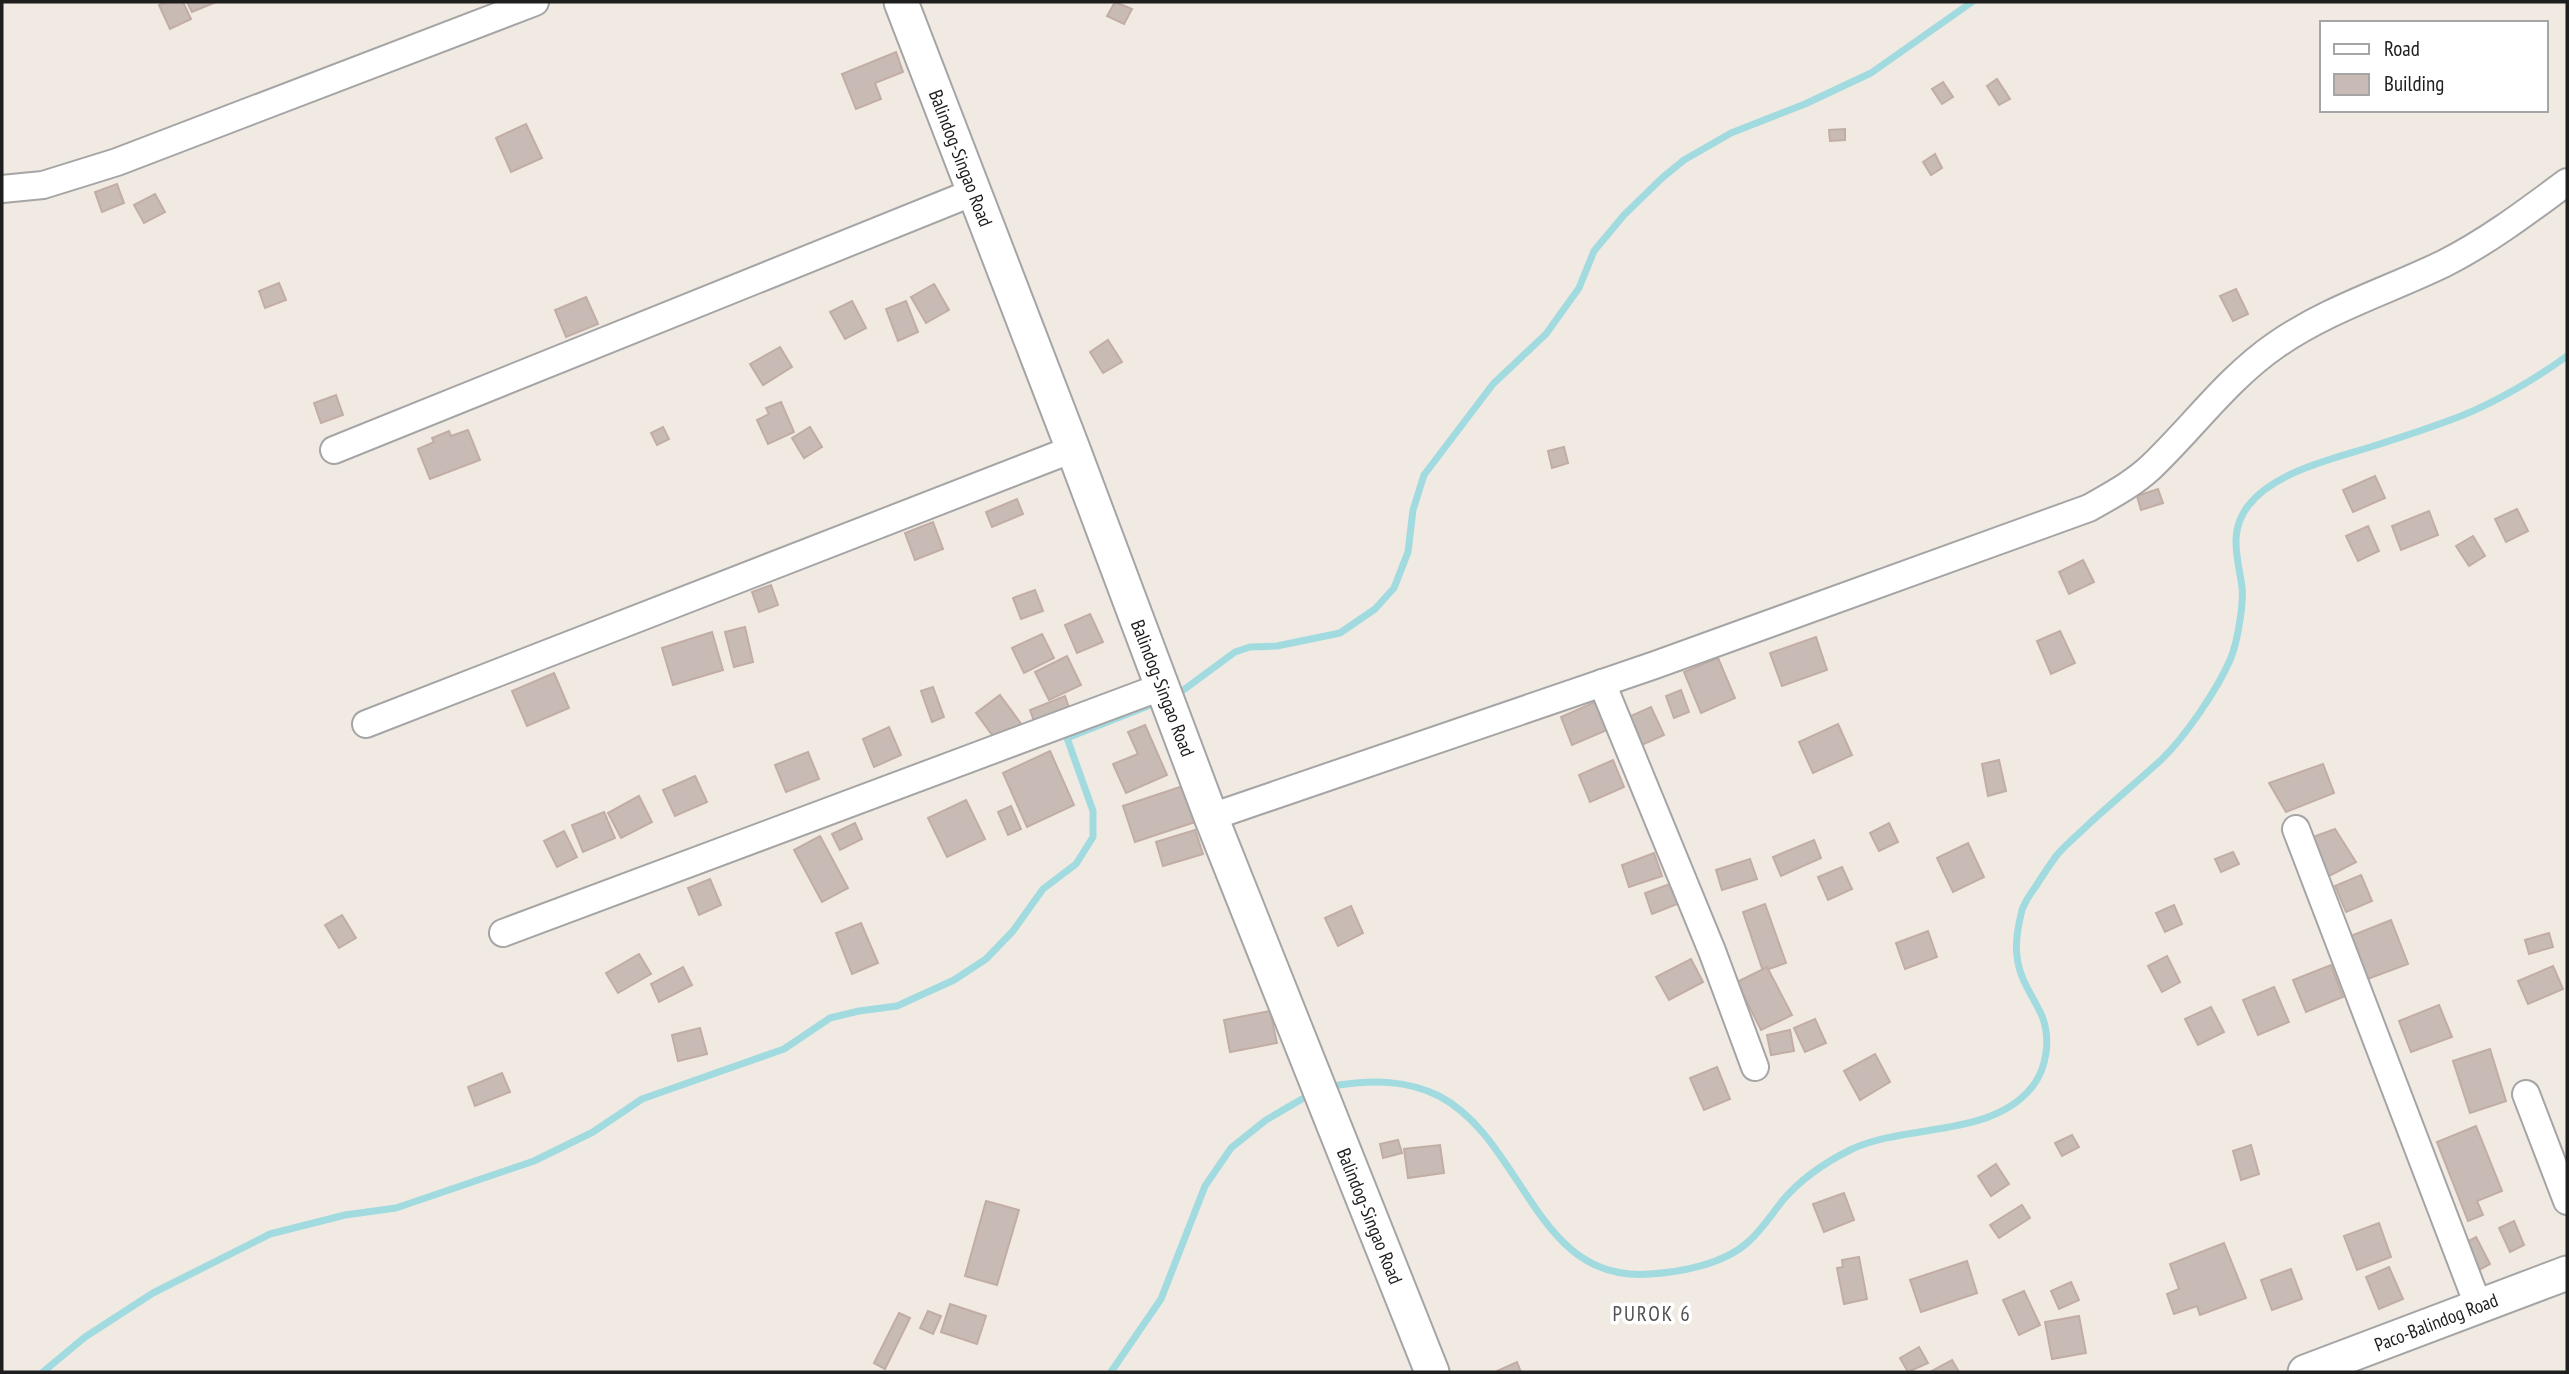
<svg xmlns="http://www.w3.org/2000/svg" width="2569" height="1374" viewBox="0 0 2569 1374" font-family="'PT Sans Narrow',sans-serif">
	<rect width="100%" height="100%" fill="#f0eae3"/>
	<g fill="none" stroke-linecap="round" stroke-linejoin="round">
		<g stroke="#a1dbe0" stroke-width="7">
			<path d="M1178,694L1235,652L1250,647L1277,646L1340,633L1375,609L1394,588L1408,552L1413,510L1424,475L1493,384L1546,334L1579,288L1594,251L1624,215L1662,178L1684,160L1731,133L1805,104L1871,73L1972,2"/>
			<path d="M1339,1085C1373,1080 1407,1080 1439,1096C1525,1141 1535,1284 1650,1274C1682,1272 1723,1264 1747,1243C1762,1230 1771,1215 1783,1200C1801,1179 1826,1162 1850,1150C1906,1123 1992,1138 2032,1087C2047,1068 2051,1039 2042,1016C2033,996 2019,979 2017,956C2015,943 2019,922 2022,910C2025,901 2031,893 2036,886C2043,875 2050,864 2057,855C2067,843 2080,833 2091,822C2114,801 2138,781 2161,760C2185,737 2217,690 2230,660C2237,645 2244,603 2242,587C2238,558 2228,532 2248,506C2272,474 2327,460 2364,449C2396,439 2430,428 2461,416C2496,402 2537,378 2567,356"/>
			<path d="M43,1372L85,1337L153,1293L270,1234L345,1215L396,1208L534,1161L593,1132L642,1099L784,1049L830,1018L859,1011L897,1006L954,980L986,959L1013,931L1043,889L1076,864L1093,837V811L1067,738L1153,704"/>
			<path d="M1111,1372L1161,1299L1205,1186L1231,1148L1266,1120L1302,1099"/>
		</g>
	</g>
	<g fill="#c8bbb6" stroke="#c2ada5" stroke-width="2">
		<path d="M167,2H183L191,19L170,29L159,5Z"/>
		<path d="M187,2H216L192,12Z"/>
		<path d="M1115,2L1132,9L1124,24L1107,16Z"/>
		<path d="M896,52L903,72L875,83L881,99L856,109L842,74Z"/>
		<path d="M1997,79L2010,99L1999,105L1987,86Z"/>
		<path d="M1943,82L1953,97L1942,104L1932,89Z"/>
		<path d="M526,124L542,158L511,172L496,138Z"/>
		<path d="M1845,129V140L1830,141L1829,130Z"/>
		<path d="M1935,154L1942,168L1931,175L1923,162Z"/>
		<path d="M117,184L124,203L102,212L95,192Z"/>
		<path d="M155,194L165,212L144,223L134,205Z"/>
		<path d="M279,283L286,300L265,308L259,291Z"/>
		<path d="M934,284L949,310L926,323L911,297Z"/>
		<path d="M2236,289L2248,314L2233,321L2220,296Z"/>
		<path d="M586,297L598,324L566,337L555,310Z"/>
		<path d="M852,301L866,328L845,339L830,312Z"/>
		<path d="M906,301L918,332L898,341L886,309Z"/>
		<path d="M1108,340L1122,362L1103,373L1090,352Z"/>
		<path d="M780,347L792,367L763,385L750,364Z"/>
		<path d="M336,395L343,415L321,423L314,403Z"/>
		<path d="M781,402L794,432L768,444L757,420L769,414L766,408Z"/>
		<path d="M663,427L669,439L657,445L651,433Z"/>
		<path d="M810,427L822,447L804,458L792,438Z"/>
		<path d="M468,430L480,460L430,479L418,449L434,442L432,438L449,431L451,436Z"/>
		<path d="M1564,447L1568,463L1552,468L1548,451Z"/>
		<path d="M2375,476L2385,498L2353,512L2343,490Z"/>
		<path d="M2158,489L2163,503L2141,510L2137,496Z"/>
		<path d="M1017,499L1023,514L992,527L986,512Z"/>
		<path d="M2517,509L2528,531L2506,542L2495,519Z"/>
		<path d="M2429,511L2438,535L2401,550L2392,526Z"/>
		<path d="M933,522L943,549L915,560L905,533Z"/>
		<path d="M2368,526L2379,551L2358,561L2346,536Z"/>
		<path d="M2473,536L2485,556L2469,566L2456,546Z"/>
		<path d="M2083,560L2094,582L2069,594L2059,572Z"/>
		<path d="M771,585L778,605L759,612L752,592Z"/>
		<path d="M1035,590L1043,611L1021,619L1013,598Z"/>
		<path d="M1090,614L1103,642L1077,653L1065,625Z"/>
		<path d="M745,627L753,662L734,667L725,632Z"/>
		<path d="M2060,631L2075,663L2051,674L2037,641Z"/>
		<path d="M712,632L723,670L673,685L662,648Z"/>
		<path d="M1042,634L1054,658L1024,673L1012,648Z"/>
		<path d="M1816,637L1827,670L1782,686L1770,653Z"/>
		<path d="M1067,656L1081,685L1049,700L1035,672Z"/>
		<path d="M1718,658L1735,698L1701,713L1684,672Z"/>
		<path d="M554,673L569,708L527,726L512,691Z"/>
		<path d="M933,687L944,717L932,722L921,691Z"/>
		<path d="M1681,690L1689,712L1674,718L1666,696Z"/>
		<path d="M1000,695L1022,725L998,743L976,713Z"/>
		<path d="M1065,696L1069,708L1034,721L1030,710Z"/>
		<path d="M1595,702L1607,730L1572,745L1561,717Z"/>
		<path d="M1651,707L1664,735L1635,748L1622,720Z"/>
		<path d="M1838,724L1852,755L1813,773L1799,742Z"/>
		<path d="M1145,725L1167,775L1126,793L1113,764L1138,754L1128,732Z"/>
		<path d="M889,727L901,755L874,767L863,739Z"/>
		<path d="M1050,751L1074,805L1027,827L1003,773Z"/>
		<path d="M808,752L819,779L786,792L775,765Z"/>
		<path d="M1613,760L1624,787L1590,802L1579,775Z"/>
		<path d="M1999,760L2006,791L1988,796L1982,764Z"/>
		<path d="M2323,764L2334,793L2286,812L2269,783Z"/>
		<path d="M695,776L707,802L675,816L663,790Z"/>
		<path d="M1183,786L1195,822L1135,842L1123,806Z"/>
		<path d="M639,796L652,822L621,838L608,813Z"/>
		<path d="M966,800L985,839L947,857L928,818Z"/>
		<path d="M1011,806L1021,829L1008,835L998,812Z"/>
		<path d="M604,812L615,838L583,852L572,825Z"/>
		<path d="M855,823L862,839L840,850L832,834Z"/>
		<path d="M1889,823L1898,842L1879,851L1870,833Z"/>
		<path d="M2335,829L2356,862L2325,878L2310,838Z"/>
		<path d="M1195,830L1203,854L1163,866L1156,842Z"/>
		<path d="M564,831L577,857L557,867L544,841Z"/>
		<path d="M820,836L848,888L822,902L794,850Z"/>
		<path d="M1814,840L1821,858L1781,876L1773,857Z"/>
		<path d="M1968,843L1984,877L1953,892L1937,858Z"/>
		<path d="M2233,852L2239,864L2221,872L2215,859Z"/>
		<path d="M1654,853L1662,876L1629,887L1622,865Z"/>
		<path d="M1750,859L1757,879L1722,890L1716,870Z"/>
		<path d="M1842,867L1852,889L1828,900L1818,877Z"/>
		<path d="M2361,875L2372,901L2346,912L2335,886Z"/>
		<path d="M710,879L721,905L699,915L688,888Z"/>
		<path d="M1678,881L1685,901L1652,914L1645,893Z"/>
		<path d="M1765,904L1786,963L1763,971L1743,912Z"/>
		<path d="M2174,905L2182,924L2165,932L2156,913Z"/>
		<path d="M1351,906L1363,933L1338,946L1325,918Z"/>
		<path d="M342,915L356,938L339,948L325,925Z"/>
		<path d="M2391,920L2408,964L2365,980L2348,937Z"/>
		<path d="M861,923L878,963L852,974L836,933Z"/>
		<path d="M1928,931L1937,957L1905,969L1896,943Z"/>
		<path d="M2549,933L2553,947L2529,954L2525,940Z"/>
		<path d="M639,954L651,974L618,993L606,973Z"/>
		<path d="M2167,956L2180,982L2162,992L2148,966Z"/>
		<path d="M1691,959L1703,982L1669,1000L1656,977Z"/>
		<path d="M2331,965L2343,997L2306,1012L2293,980Z"/>
		<path d="M2553,966L2563,989L2528,1004L2518,981Z"/>
		<path d="M683,967L692,985L659,1002L651,984Z"/>
		<path d="M1767,967L1792,1015L1761,1030L1737,982Z"/>
		<path d="M2274,987L2289,1022L2258,1035L2243,1000Z"/>
		<path d="M2439,1005L2452,1037L2411,1052L2399,1021Z"/>
		<path d="M2211,1007L2224,1032L2198,1045L2185,1019Z"/>
		<path d="M1270,1011L1277,1043L1230,1052L1224,1020Z"/>
		<path d="M1815,1019L1826,1043L1805,1052L1794,1028Z"/>
		<path d="M700,1028L707,1054L678,1061L672,1035Z"/>
		<path d="M1790,1030L1794,1051L1771,1055L1767,1035Z"/>
		<path d="M2490,1049L2506,1101L2470,1113L2453,1061Z"/>
		<path d="M1875,1054L1890,1082L1860,1100L1844,1071Z"/>
		<path d="M1717,1067L1730,1099L1704,1110L1690,1078Z"/>
		<path d="M502,1073L510,1092L475,1106L468,1087Z"/>
		<path d="M2476,1126L2502,1191L2477,1201L2483,1215L2468,1221L2437,1142Z"/>
		<path d="M2072,1135L2079,1147L2062,1156L2055,1143Z"/>
		<path d="M1398,1140L1402,1153L1383,1158L1380,1144Z"/>
		<path d="M1440,1145L1444,1173L1408,1178L1404,1149Z"/>
		<path d="M2251,1145L2259,1174L2241,1180L2233,1151Z"/>
		<path d="M1996,1164L2009,1184L1991,1196L1978,1176Z"/>
		<path d="M1844,1193L1854,1220L1824,1232L1813,1204Z"/>
		<path d="M986,1201L1019,1210L997,1285L965,1276Z"/>
		<path d="M2022,1205L2030,1218L1999,1238L1990,1225Z"/>
		<path d="M2514,1221L2524,1245L2510,1252L2499,1228Z"/>
		<path d="M2379,1223L2391,1257L2357,1270L2344,1236Z"/>
		<path d="M2476,1237L2490,1264L2477,1271L2463,1244Z"/>
		<path d="M2224,1243L2246,1298L2200,1315L2197,1306L2174,1314L2167,1294L2179,1289L2170,1264Z"/>
		<path d="M1859,1257L1867,1299L1844,1304L1837,1268L1843,1267L1842,1260Z"/>
		<path d="M1967,1261L1977,1293L1921,1312L1910,1280Z"/>
		<path d="M2389,1267L2403,1299L2379,1309L2366,1277Z"/>
		<path d="M2291,1269L2302,1299L2272,1310L2261,1280Z"/>
		<path d="M2071,1282L2079,1300L2059,1309L2051,1291Z"/>
		<path d="M2024,1291L2040,1325L2019,1335L2003,1300Z"/>
		<path d="M950,1304L986,1316L977,1344L941,1332Z"/>
		<path d="M928,1311L941,1316L933,1334L920,1328Z"/>
		<path d="M899,1313L910,1318L885,1369L874,1363Z"/>
		<path d="M2079,1316L2086,1353L2052,1359L2045,1322Z"/>
		<path d="M1919,1347L1928,1363L1908,1372L1900,1358Z"/>
		<path d="M1952,1360L1959,1372H1930Z"/>
		<path d="M1517,1362L1521,1372H1495Z"/>
	</g>
	<g fill="none" stroke-linecap="round" stroke-linejoin="round">
		<g stroke="#a5a5a5" stroke-width="30">
			<g id="minor">
				<path d="M2,189L43,185L117,162L535,2"/>
				<path d="M334,450L974,192"/>
				<path d="M1602,683L1712,951L1755,1067"/>
				<path d="M366,724L1073,449"/>
				<path d="M1211,817L1655,665L2089,508C2110,496 2133,484 2151,467C2193,427 2228,378 2276,345C2328,309 2387,291 2443,264C2487,242 2528,211 2567,182"/>
				<path d="M2296,829L2478,1305"/>
				<path d="M503,933L1161,687"/>
				<path d="M2526,1094L2567,1201"/>
			</g>
		</g>
		<g stroke="#a5a5a5" stroke-width="37">
			<g id="tertiary">
				<path d="M901,2L1073,449L1211,817L1432,1372"/>
				<path d="M2305,1372L2567,1273"/>
			</g>
		</g>
		<use href="#minor" stroke="#fff" stroke-width="26"/>
		<use href="#tertiary" stroke="#fff" stroke-width="33"/>
	</g>
	<g text-anchor="middle" dominant-baseline="central" stroke-width="7" stroke-linejoin="round" paint-order="stroke">
		<g font-size="19" fill="#1e1e1e" stroke="#fff">
			<text transform="translate(961 158) rotate(69)">Balindog-Singao Road</text>
			<text transform="translate(1163 688) rotate(69)">Balindog-Singao Road</text>
			<text transform="translate(1370 1216) rotate(68)">Balindog-Singao Road</text>
			<text transform="translate(2436 1322) rotate(-21)">Paco-Balindog Road</text>
		</g>
		<g font-size="21" letter-spacing="2" fill="#515151" stroke="#fff">
			<text x="1652" y="1313">PUROK 6</text>
		</g>
	</g>
	<rect width="2569" height="1374" fill="none" stroke="#1e1e1e" stroke-width="7"/>
	<rect x="2320" y="21" width="228" height="91" fill="#ffffff" stroke="#a5a5a5" stroke-width="2"/>
	<rect x="2334" y="44" width="35" height="10" fill="#ffffff" stroke="#a5a5a5" stroke-width="2"/>
	<text x="2384" y="56" font-size="21" fill="#1e1e1e">Road</text>
	<rect x="2334" y="74" width="35" height="21" fill="#c8bbb6" stroke="#a5a5a5" stroke-width="2"/>
	<text x="2384" y="91" font-size="21" fill="#1e1e1e">Building</text>
</svg>
